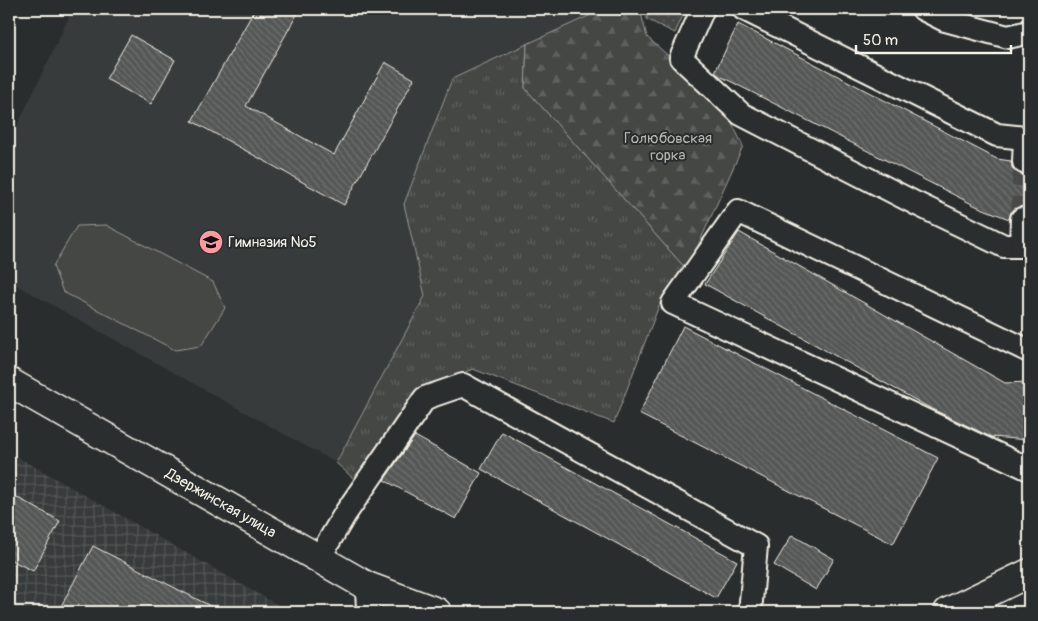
<svg xmlns="http://www.w3.org/2000/svg" width="1038" height="621" viewBox="0 0 1038 621" font-family="Pangolin,sans-serif">
	<defs>
		<pattern id="industrial-grid" width="8" height="8" patternUnits="userSpaceOnUse" patternTransform="scale(1.25)"><rect width="8" height="8" fill="#373a3a"/><path d="M0 4h8M4 0v8" fill="none" stroke="#555756"/></pattern>
		<pattern id="grass-tufts" width="24" height="20" patternUnits="userSpaceOnUse" patternTransform="scale(1.25)"><rect width="24" height="20" fill="#444645"/><path d="M3 7l-1-3M5 7V3M7 7l1-3M15 17l-1-3M17 17v-4M19 17l1-3" fill="none" stroke="#606160"/></pattern>
		<pattern id="forest-firs" width="22" height="20" patternUnits="userSpaceOnUse" patternTransform="scale(1.25)"><rect width="22" height="20" fill="#444645"/><path d="M5 1l3.5 6h-7zM16 11l3.5 6h-7z" fill="#606160"/></pattern>
		<pattern id="park-dots" width="8" height="8" patternUnits="userSpaceOnUse" patternTransform="scale(1.25)"><rect width="8" height="8" fill="#444645"/><path d="M2 2h.1M6 6h.1" fill="none" stroke="#606160" stroke-width="1.8" stroke-linecap="round"/></pattern>
		<pattern id="building-back-hatch" width="6" height="6" patternUnits="userSpaceOnUse" patternTransform="scale(1.25)"><rect width="6" height="6" fill="#555756"/><path d="M-1 5l2 2M0 0l6 6M5-1l2 2" fill="none" stroke="#6e706e"/></pattern>
	</defs>
	<rect width="100%" height="100%" fill="#2a2d2e"/>
	<filter id="ink" filterUnits="userSpaceOnUse"><feTurbulence type="fractalNoise" baseFrequency=".02" numOctaves="2"/><feDisplacementMap in="SourceGraphic" scale="10" xChannelSelector="R" yChannelSelector="G"/><feConvolveMatrix kernelMatrix="1 2 1 2 8 2 1 2 1" color-interpolation-filters="sRGB"/></filter>
	<g filter="url(#ink)">
		<path fill="#373a3a" d="M73,9H604L452,79L404,204L425,296L336,463L9,281V143Z"/>
		<path fill="url(#industrial-grid)" d="M9,452L290,612H9Z"/>
		<path fill="url(#grass-tufts)" stroke="#9c9c96" d="M527,44L525,88L687,270L660,303L614,423L473,369L418,391L362,486L336,463L425,296L404,204L452,79Z"/>
		<path fill="url(#forest-firs)" stroke="#9c9c96" d="M604,9H640L647,37L723,104L743,146L687,270L525,88L527,44Z"/>
		<path fill="url(#park-dots)" stroke="#9c9c96" d="M651,9H686L675,33L646,19Z"/>
		<path fill="#444645" stroke="#9c9c96" d="M106,225L213,282L225,308L201,346L175,350L63,292L53,266L77,226Z"/>
		<g fill="url(#building-back-hatch)" stroke="#f4f1e8">
			<path d="M255,9H300L246,106L334,155L385,62L414,79L344,205L192,121Z"/>
			<path d="M738,24L997,159L1011,161L1012,168L1017,173L1023,175L1029,174V208L1023,206L1016,207L1011,212L1009,219L976,206L718,75L715,72Z"/>
			<path d="M131,35L175,60L151,104L106,79Z"/>
			<path d="M739,232L1005,383L1029,382V440L991,437L930,408L705,284Z"/>
			<path d="M683,326L938,458L893,544L639,414Z"/>
			<path d="M502,432L737,561L716,598L481,469Z"/>
			<path d="M415,436L481,473L456,519L384,480Z"/>
			<path d="M9,493L60,521L33,571L9,559Z"/>
			<path d="M792,535L834,559L816,590L774,565Z"/>
			<path d="M93,546L222,612H58Z"/>
		</g>
		<g fill="none" stroke-linecap="round" stroke-linejoin="round">
			<path stroke="#484a4a" stroke-width="22" stroke-dasharray="22 11" stroke-linecap="butt" d="M1022,219L1024,162"/>
			<g stroke="#f4f1e8" stroke-width="26">
				<g id="minor">
					<path d="M703,9L681,58L741,114L915,203L1004,246H1029"/>
					<path d="M744,9L997,135L1025,138L1029,137"/>
					<path d="M923,9L945,20L1008,37L1029,32"/>
					<path d="M1024,162L1025,138"/>
					<path d="M1021,246L1022,219"/>
					<path d="M1029,351L738,211L673,303L1029,469"/>
					<path d="M319,558L345,514L425,398L463,385L756,546L750,612"/>
					<path d="M367,586L368,612"/>
				</g>
			</g>
			<g stroke="#f4f1e8" stroke-width="31">
				<g id="major">
					<path id="s1" d="M9,382L367,586L437,612"/>
					<path d="M948,612L1029,573"/>
				</g>
			</g>
			<use href="#minor" stroke="#2a2d2e" stroke-width="22"/>
			<use href="#major" stroke="#2a2d2e" stroke-width="28"/>
		</g>
	</g>
	<defs>
		<g id="school-disc" transform="scale(1.25)"><circle r="9.5" fill="#ff9aa2" stroke="#2a2d2e"/><path d="M0-5L7-2L0 1L-7-2ZM-4 1L0 2.5L4 1V4Q0 6-4 4Z" fill="#111"/></g>
	</defs>
	<g fill-rule="evenodd">
		<use href="#school-disc" x="211" y="242"/>
	</g>
	<g text-anchor="middle" dominant-baseline="central" stroke-width="4" stroke-linejoin="round" paint-order="stroke">
		<g font-size="15" fill="#b6b5af" stroke="#2a2d2e">
			<text x="668" y="138">Голюбовская<tspan x="668" dy="17">горка</tspan></text>
		</g>
		<g font-size="15" fill="#f4f1e8" stroke="#2a2d2e" text-anchor="start">
			<text x="228" y="242">Гимназия №5</text>
		</g>
		<g font-size="15" fill="#f4f1e8" stroke="#2a2d2e">
			<text stroke="none"><textPath href="#s1" startOffset="244">Дзержинская улица</textPath></text>
		</g>
	</g>
	<rect width="1038" height="621" fill="none" stroke="#2a2d2e" stroke-width="30"/>
	<rect x="15" y="15" width="1008" height="591" fill="none" stroke="#f4f1e8" stroke-width="2" filter="url(#ink)"/>
	<path d="M856 45v8h155v-8" fill="none" stroke="#f4f1e8" stroke-width="2.5"/>
	<text x="863" y="45" font-size="15" fill="#f4f1e8" stroke="#2a2d2e" stroke-width="4" paint-order="stroke">50 m</text>
</svg>
